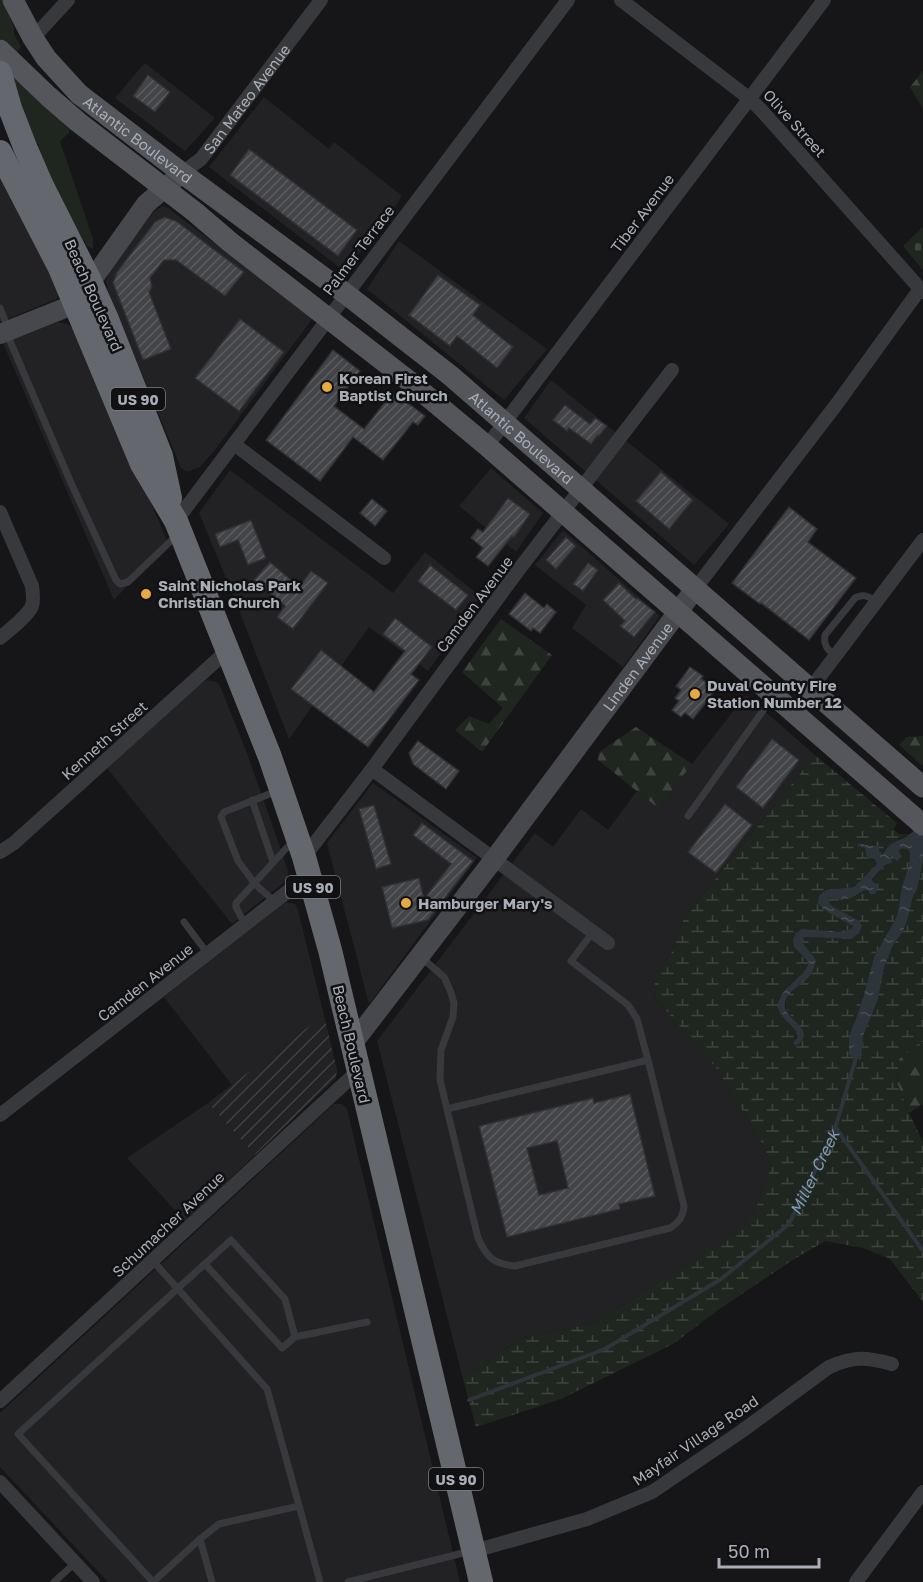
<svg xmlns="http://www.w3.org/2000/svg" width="923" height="1582" viewBox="0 0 923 1582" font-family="'Golos Text',sans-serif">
	<defs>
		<pattern id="industrial-furrows" width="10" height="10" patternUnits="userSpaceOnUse" patternTransform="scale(1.5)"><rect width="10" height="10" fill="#222225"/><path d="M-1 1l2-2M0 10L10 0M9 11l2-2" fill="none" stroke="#3f4042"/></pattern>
		<pattern id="forest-firs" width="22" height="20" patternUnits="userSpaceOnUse" patternTransform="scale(1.5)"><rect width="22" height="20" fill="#1f261f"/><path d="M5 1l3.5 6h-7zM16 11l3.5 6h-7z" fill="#3d433d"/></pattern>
		<pattern id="wetland-marsh" width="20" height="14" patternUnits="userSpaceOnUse" patternTransform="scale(1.5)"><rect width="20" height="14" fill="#1f261f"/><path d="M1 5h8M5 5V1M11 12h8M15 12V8" fill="none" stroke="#3d433d"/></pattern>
		<pattern id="cemetery-stones" width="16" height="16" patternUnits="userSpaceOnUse" patternTransform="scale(1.5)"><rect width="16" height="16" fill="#1f261f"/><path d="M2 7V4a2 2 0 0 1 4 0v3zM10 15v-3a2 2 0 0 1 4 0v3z" fill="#3d433d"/></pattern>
		<pattern id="water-ripples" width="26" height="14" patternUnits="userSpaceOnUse" patternTransform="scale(1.5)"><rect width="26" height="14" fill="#2d353b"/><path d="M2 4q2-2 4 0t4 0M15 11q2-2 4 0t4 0" fill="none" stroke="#495055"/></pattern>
		<pattern id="building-hatch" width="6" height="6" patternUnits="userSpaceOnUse" patternTransform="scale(1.5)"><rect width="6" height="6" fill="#434448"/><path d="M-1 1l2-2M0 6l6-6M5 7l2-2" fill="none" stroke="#5b5c60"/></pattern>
	</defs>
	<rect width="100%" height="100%" fill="#161618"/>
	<g fill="#222225">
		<path d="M145,63L215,118L185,151L115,98Z"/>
		<path d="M264,97L329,149L334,142L402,196L381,227L344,271L209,167Z"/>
		<path d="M0,168L60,292L57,299L0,322Z"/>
		<path d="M163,206L168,208L313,318L215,450L200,467L187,472L181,468L109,295L106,281L111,268L154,211Z"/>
		<path d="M399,241L547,349L504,400L367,289Z"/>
		<path d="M58,322L67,324L78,332L168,543L114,600L3,343Z"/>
		<path d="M551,380L729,524L694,565L524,418Z"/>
		<path d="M491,468L543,513L516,552L459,506Z"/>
		<path d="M230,470L393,593L425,552L481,597L428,671L369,627L289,739L235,600L199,513Z"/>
		<path d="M563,530L660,616L623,667L572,628L586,605L535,565Z"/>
		<path d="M208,680L216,682L220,686L247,753L288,870L287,880L232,924L107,768L202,682Z"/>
		<path d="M746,695L815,755L684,918L671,954L654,976L656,999L717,1069L758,1136L772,1164L755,1211L741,1230L595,1323L520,1339L463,1379L377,1041L535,833L553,847L581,809L608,830L637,791L658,807Z"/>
		<path d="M373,783L477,858L369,1004L327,843Z"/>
		<path d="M287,902L295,904L298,910L324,1015L232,1085L164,997L283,904Z"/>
		<path d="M208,1103L255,1155L185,1221L127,1158Z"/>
		<path d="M334,1104H342L347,1109L460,1582H108L0,1467V1413Z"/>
	</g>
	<path fill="url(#industrial-furrows)" d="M324,1015L337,1070L336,1078L255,1155L208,1103Z"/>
	<g fill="#1f261f">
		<path d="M0,0H2L14,27V34L21,47L15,54L0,38Z"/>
		<path d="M12,74L69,129V133L60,141L93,239V249L87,246L68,213L36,148L39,144L35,143L32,137Z"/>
	</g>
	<g fill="url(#forest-firs)">
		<path d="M923,71V109L910,87Z"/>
		<path d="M501,619L552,655L482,752L455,730L469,716L489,724L503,708L462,672Z"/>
		<path d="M636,727L692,764L658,808L598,760L599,752Z"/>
		<path d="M923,736V766L899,745L907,737Z"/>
		<path d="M923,1042V1104L909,1113L897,1083L899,1059L919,1043Z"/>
	</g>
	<path fill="url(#wetland-marsh)" d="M815,755L897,823L894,829L899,834H910L899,839L883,855L878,851L879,846H870L860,843L858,846L865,848L877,864L854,887L826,890L824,910L853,926L851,929L845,932L803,929L796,933L803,954L809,962L807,970L789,985L781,1015L796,1031V1046L802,1029C797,1023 790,1017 787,1010C779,995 801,986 809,977C811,974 813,971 814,968L807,948L802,942L804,937L851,939L859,921L832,906L829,902V898L856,896L863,890H868L873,882L872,880L885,865L892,861L889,857L904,847L907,848L910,853L909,864L901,891L899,907L896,918L874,957L862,1002L855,1020L861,1060L863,1036L878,999L884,968L892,947L903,931L908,918L913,896L917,890L923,860V1042L919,1043L899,1059L897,1083L909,1113L923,1142V1302L890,1259L863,1248L825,1241L791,1261L718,1310L673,1344L561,1399L476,1427L463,1379L520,1339L595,1323L741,1230L755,1211L772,1164L758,1136L717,1069L656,999L654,976L671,954L684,918Z"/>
	<path fill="url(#cemetery-stones)" d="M923,227V270L903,246Z"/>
	<path fill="url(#water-ripples)" d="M923,819V860L917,890L913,896L908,918L903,931L892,947L884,968L878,999L863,1036L861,1060L849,1055V1037L862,1002L874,957L896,918L899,907L901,891L909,864L910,853L907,848L904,847L898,851L902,856L897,861L891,856L889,857L893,862L885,865L872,879L873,882L879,886L875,894H870L868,890C862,890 860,893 855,896C845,901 838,900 829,898V902L832,906L859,921L862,926L859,933L851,939L804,937L802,942L816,960C814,967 813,973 808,978C800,986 783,994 785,1007C787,1021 818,1030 796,1046L793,1043L797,1038L796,1031L781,1015L777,1006C780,998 783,991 790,985C798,977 806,973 809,962L794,947L793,940L796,933L802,929L845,932L851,929L853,926L824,910L818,903L819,896L826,890L854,887L877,864L874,859L867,858L865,848L857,846L859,843L870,846H879V851L883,855C891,839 898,843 910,834C915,830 919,824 923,819Z"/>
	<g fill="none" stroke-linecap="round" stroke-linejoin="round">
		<g stroke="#2d353b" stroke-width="4">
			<path d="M836,1128L923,1251"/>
			<path id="s1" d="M469,1400L605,1349L721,1279L789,1224L834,1132L856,1058"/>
		</g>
	</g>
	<g fill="url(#building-hatch)" stroke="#303034" stroke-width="1.5" fill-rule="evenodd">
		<path d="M148,75L170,92L155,112L133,96Z"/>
		<path d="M249,149L357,230L338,256L230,175Z"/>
		<path d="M164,217L176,221L244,272L225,296L176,260H164L150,278L152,287L149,292L171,349L143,360L113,283L117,272L155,222Z"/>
		<path d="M438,275L480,305L473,315L513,347L497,368L457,336L450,346L409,315Z"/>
		<path d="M240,319L284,352L239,411L195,378Z"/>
		<path d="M333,350L360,371L334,406L364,429L393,392L425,416L418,425L413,422L383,460L353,437L320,481L266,440Z"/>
		<path d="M565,405L590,424L595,418L607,426L599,436L598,435L591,444L569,428L567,431L553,420Z"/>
		<path d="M661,472L693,500L669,529L636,501Z"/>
		<path d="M508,498L530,514L514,537L512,536L488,566L476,557L483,548L471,538L478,529L483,532Z"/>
		<path d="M372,499L387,511L375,526L360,513Z"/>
		<path d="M789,507L817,529L808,542L856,578L809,640L761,603L760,604L732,583Z"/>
		<path d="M251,520L266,558L248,565L238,540L220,547L215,534Z"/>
		<path d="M566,537L576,546L556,569L546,560Z"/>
		<path d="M270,562L299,587L311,571L328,583L293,629L277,617L285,606L254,580Z"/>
		<path d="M588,563L598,570L583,591L573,584Z"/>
		<path d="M430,565L468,595L456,610L418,581Z"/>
		<path d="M619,583L636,599L637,598L655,612L634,637L620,626L625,621L603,600Z"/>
		<path d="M525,593L544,608L547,604L556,612L540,633L533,628L531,631L509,614Z"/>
		<path d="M395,618L432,647L411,674L419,680L368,747L291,689L321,650L374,692L405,651L383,634Z"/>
		<path d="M690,667L703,676L701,679L717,688L693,719L685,713L681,717L672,710L679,701L675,698L681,690L676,686Z"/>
		<path d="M772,739L799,760L763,808L736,787Z"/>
		<path d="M418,741L459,771L446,789L413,764L409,753Z"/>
		<path d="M725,804L752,825L716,873L688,852Z"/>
		<path d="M374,805L391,864L376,869L359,809Z"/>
		<path d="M422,823L473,861L428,920L392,928L382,887L419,878L424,899L451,864L413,835Z"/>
		<path d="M630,1094L655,1196L619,1204L620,1209L507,1237L479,1126L593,1098L594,1103ZM557,1141L568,1188L539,1195L527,1148Z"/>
	</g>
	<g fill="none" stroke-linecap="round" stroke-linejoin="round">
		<g stroke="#38393d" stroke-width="7">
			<path d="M0,308L8,328"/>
			<path d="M7,334L71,483L116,580L120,584L128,582L176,536"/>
			<path d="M835,656C828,650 823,645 825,635L855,598C863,593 869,597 877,601"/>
			<path d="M252,800L273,862"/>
			<path d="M688,816L772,698"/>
			<path d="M275,902L255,884L238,861L221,817L224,812L277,791"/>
			<path d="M184,922L208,954"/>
			<path d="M245,925L236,907V903L293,841"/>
			<path d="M422,958L444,977L450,990L454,1003L453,1017L441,1050L440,1080L478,1238C487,1258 494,1264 515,1266L670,1228C679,1222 683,1217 684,1206L648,1060"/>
			<path d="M447,1109L648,1060L637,1019L628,1005L571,961L593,932"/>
			<path d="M153,1261L267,1389L320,1582"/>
			<path d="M205,1264L282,1348L295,1337"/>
			<path d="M54,1582L75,1563"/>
			<path d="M153,1582L18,1434L231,1240L285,1299L295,1337L367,1322"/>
			<path d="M153,1582L200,1539"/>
			<path d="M212,1582L200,1539L219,1524L299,1506"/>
			<path d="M348,1582L471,1551"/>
		</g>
		<g stroke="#38393d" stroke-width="14">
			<path d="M621,0L750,99L762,111L923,292"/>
			<path d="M33,38L68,0"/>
			<path id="s2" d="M182,173L201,159L321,0"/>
			<path d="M234,444L384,558"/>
			<path d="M487,446L824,0"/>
			<path d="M0,512L32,586C33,593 34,600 32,606C27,617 9,630 0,638"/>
			<path d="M176,521L568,0"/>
			<path d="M695,589L836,405L920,289"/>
			<path d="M793,712L923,540"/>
			<path d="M372,769L608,943"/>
			<path d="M0,852L14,843L228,650"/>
			<path d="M304,857L372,769L520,568L672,370"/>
			<path d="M0,1115L309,875"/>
			<path d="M0,1401L358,1071"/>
			<path d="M0,1482L93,1582"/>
			<path d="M474,1551L587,1519L652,1492L742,1431L829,1367C854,1356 866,1357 892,1364"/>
			<path d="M856,1582L923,1492"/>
		</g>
		<g stroke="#46484d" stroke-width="20">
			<path d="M0,334L75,304L146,204L182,173"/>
			<path id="s3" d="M353,1043L495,858L695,589"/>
		</g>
		<g stroke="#54565c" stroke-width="21">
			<path id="s4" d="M13,0L33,38L46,58L79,94L182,173L346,294L451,376L923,787"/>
			<path d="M0,50L48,96L78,122L195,212L230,242L409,381L487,446L923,825"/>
		</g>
		<g stroke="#64676e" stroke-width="24">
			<path d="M0,73L10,108L25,147L42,186L90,281L106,317L161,456L170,498"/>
			<path d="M0,152L60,268L142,464L176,521L270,757L304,857L330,950L481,1582"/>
		</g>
	</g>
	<g fill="#e6ab40" stroke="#111113" stroke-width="2">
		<circle cx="327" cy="387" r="6"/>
		<circle cx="146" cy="594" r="6"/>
		<circle cx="695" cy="694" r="6"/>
		<circle cx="406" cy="903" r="6"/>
	</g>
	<g text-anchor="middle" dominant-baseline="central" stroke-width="5" stroke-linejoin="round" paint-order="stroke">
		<g fill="#111113" stroke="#7b7f86" stroke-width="1.5">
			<rect x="111" y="388" width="54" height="22" rx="4.5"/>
			<rect x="286" y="876" width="54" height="22" rx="4.5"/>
			<rect x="429" y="1468" width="54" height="22" rx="4.5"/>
		</g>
		<g font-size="14" font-weight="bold" fill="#a9aeb7">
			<text x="138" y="399">US 90</text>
			<text x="313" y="887">US 90</text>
			<text x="456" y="1479">US 90</text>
		</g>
		<g font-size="15" fill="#a9aeb7" stroke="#111113">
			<text stroke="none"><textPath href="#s2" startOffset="99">San Mateo Avenue</textPath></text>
			<text transform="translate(795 123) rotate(48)">Olive Street</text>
			<text stroke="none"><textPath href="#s4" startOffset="190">Atlantic Boulevard</textPath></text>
			<text transform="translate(642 213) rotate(-53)">Tiber Avenue</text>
			<text transform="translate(358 250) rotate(-53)">Palmer Terrace</text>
			<text transform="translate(94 295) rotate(66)">Beach Boulevard</text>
			<text stroke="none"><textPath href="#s4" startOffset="676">Atlantic Boulevard</textPath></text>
			<text transform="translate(474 604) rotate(-53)">Camden Avenue</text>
			<text stroke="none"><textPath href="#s3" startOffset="472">Linden Avenue</textPath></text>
			<text transform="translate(104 740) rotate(-42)">Kenneth Street</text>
			<text transform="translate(145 982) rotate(-38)">Camden Avenue</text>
			<text transform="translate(352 1044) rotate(77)">Beach Boulevard</text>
			<text transform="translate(168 1224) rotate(-43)">Schumacher Avenue</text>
			<text transform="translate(695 1440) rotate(-34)">Mayfair Village Road</text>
		</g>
		<g font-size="15" font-weight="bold" fill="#a9aeb7" stroke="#111113" text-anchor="start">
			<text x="339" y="378">Korean First<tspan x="339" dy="17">Baptist Church</tspan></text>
			<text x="158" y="585">Saint Nicholas Park<tspan x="158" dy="17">Christian Church</tspan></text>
			<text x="707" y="685">Duval County Fire<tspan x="707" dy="17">Station Number 12</tspan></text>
			<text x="418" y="903">Hamburger Mary's</text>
		</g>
		<g font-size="16" font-style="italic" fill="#829cb0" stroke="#111113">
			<text stroke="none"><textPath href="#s1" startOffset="426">Miller Creek</textPath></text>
		</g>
	</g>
	<path d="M719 1558v9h100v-9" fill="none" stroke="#a9aeb7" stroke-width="3"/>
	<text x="728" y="1558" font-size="18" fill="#a9aeb7" stroke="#111113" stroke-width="4.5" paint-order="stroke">50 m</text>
</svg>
